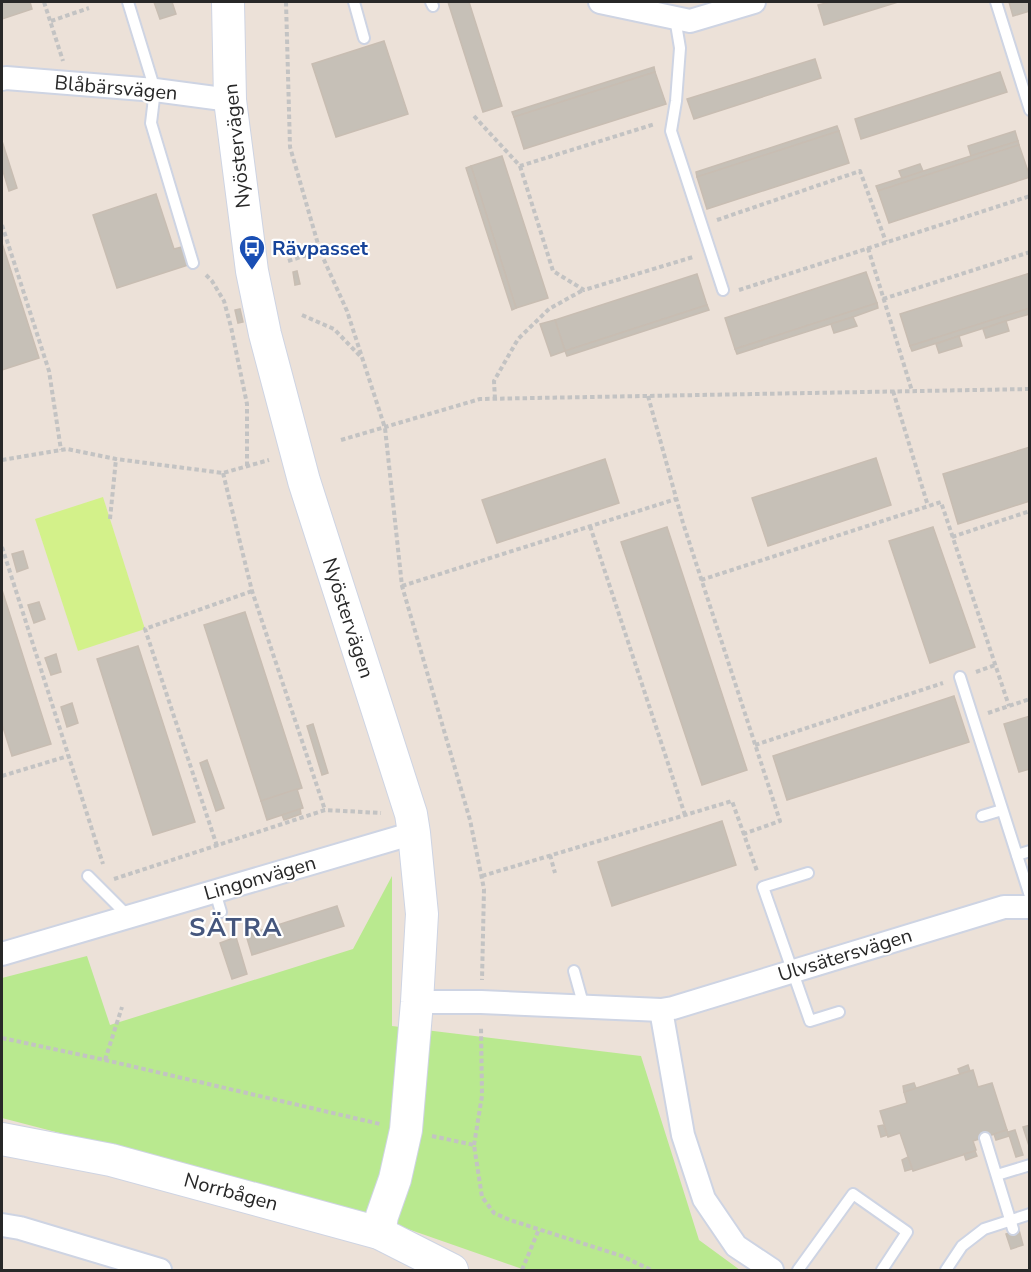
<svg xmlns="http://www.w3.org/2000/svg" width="1031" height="1272" viewBox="0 0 1031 1272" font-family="'Nunito Sans',sans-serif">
	<rect width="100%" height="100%" fill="#ece1d8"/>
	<path fill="#b9e98f" d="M392,876V1026L641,1056L699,1240L740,1270H525L362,1213L372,1214L2,1118V978L87,956L110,1025L353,949Z"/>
	<path fill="#d3f18a" d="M103,497L145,629L78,651L35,519Z"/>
	<g fill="#c6c0b7" stroke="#c8bdb2" stroke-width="1.5">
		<path d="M2,2H30L32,9L2,19Z"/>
		<path d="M154,2H172L176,14L160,19Z"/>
		<path d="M448,2H469L502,106L483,112Z"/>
		<path d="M830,2H898L824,25L818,5Z"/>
		<path d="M1009,2H1030V11L1013,16Z"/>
		<path d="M384,41L408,114L336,137L312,64Z"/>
		<path d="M815,59L821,78L694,119L687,99Z"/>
		<path d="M654,67L655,72L514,117L512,112Z"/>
		<path d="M655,72L666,104L524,149L514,117Z"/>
		<path d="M1000,72L1007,92L861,139L855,119Z"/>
		<path d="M837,126L839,131L697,177L696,172Z"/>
		<path d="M839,131L849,163L707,209L697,177Z"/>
		<path d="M1015,131L1018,141L971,156L968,146Z"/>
		<path d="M2,141L17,188L9,191L2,168Z"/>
		<path d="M1018,141L1019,145L878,191L876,186Z"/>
		<path d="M1019,145L1030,177L889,223L878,191Z"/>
		<path d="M502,156L548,298L516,308L471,166Z"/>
		<path d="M920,164L923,171L902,178L899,171Z"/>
		<path d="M471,166L516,308L512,310L466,168Z"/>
		<path d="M156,194L174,249L182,247L188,265L117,288L93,215Z"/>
		<path d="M2,243L39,358L2,370Z"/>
		<path d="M297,271L300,284L295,285L293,272Z"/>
		<path d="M866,272L877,303L735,349L725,318Z"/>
		<path d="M1030,273V308L910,346L900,314Z"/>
		<path d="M697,274L707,305L565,351L555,320Z"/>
		<path d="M877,303L878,308L853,317L737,354L735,349Z"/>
		<path d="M707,305L709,310L567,356L565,351Z"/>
		<path d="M1030,308V314L1006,321L912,351L910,346Z"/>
		<path d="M240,309L243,322L238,323L235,310Z"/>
		<path d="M853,317L857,326L834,333L831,324Z"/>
		<path d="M555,320L565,351L551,356L540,324Z"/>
		<path d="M1006,321L1009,331L986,338L983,329Z"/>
		<path d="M959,336L962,346L939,353L936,344Z"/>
		<path d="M1030,447V501L958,524L943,474Z"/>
		<path d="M876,458L891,505L768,546L752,498Z"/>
		<path d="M605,459L619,503L497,543L482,500Z"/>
		<path d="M667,527L747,770L702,785L621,542Z"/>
		<path d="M933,527L975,647L930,663L889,541Z"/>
		<path d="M23,551L28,568L17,572L12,554Z"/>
		<path d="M2,590L51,744L12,756L2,724Z"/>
		<path d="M39,602L45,619L34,623L28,605Z"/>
		<path d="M245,612L302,788L261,801L204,625Z"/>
		<path d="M138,646L195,822L153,835L97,659Z"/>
		<path d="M56,654L61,672L51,675L45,658Z"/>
		<path d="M954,696L969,742L787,800L773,756Z"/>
		<path d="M72,703L78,723L67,727L61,707Z"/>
		<path d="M1030,716V769L1019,772L1004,724Z"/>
		<path d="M313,724L328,773L322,775L307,726Z"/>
		<path d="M207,760L224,808L216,811L200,763Z"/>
		<path d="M297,789L303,808L267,820L261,801Z"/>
		<path d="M300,809L301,814L284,820L282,815Z"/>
		<path d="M722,821L736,865L612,906L598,862Z"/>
		<path d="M337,906L344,926L252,955L246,935Z"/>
		<path d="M236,937L247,974L232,979L220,943Z"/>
		<path d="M968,1065L970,1071L960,1074L958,1069Z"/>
		<path d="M973,1070L978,1087L992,1083L1007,1130L973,1141L976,1150L975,1151L913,1171L900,1133L888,1137L880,1111L907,1103L904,1092Z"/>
		<path d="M914,1083L916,1088L904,1092L903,1086Z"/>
		<path d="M883,1125L887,1135L881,1137L878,1126Z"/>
		<path d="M1030,1125V1149L1023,1127Z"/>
		<path d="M1007,1130L1009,1136L996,1140L994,1134Z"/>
		<path d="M1015,1130L1023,1155L1016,1157L1008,1132Z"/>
		<path d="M975,1151L977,1156L966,1160L964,1154Z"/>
		<path d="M908,1157L912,1169L905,1171L902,1160Z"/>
		<path d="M1019,1230L1023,1245L1011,1249L1006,1234Z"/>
	</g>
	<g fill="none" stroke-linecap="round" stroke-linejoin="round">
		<g stroke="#ced4e3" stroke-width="14">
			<g id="lane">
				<path d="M128,2L155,90L151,123L193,263"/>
				<path d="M354,2L364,38"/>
				<path d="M431,2L433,6"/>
				<path d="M996,2L1030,110"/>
				<path d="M675,18L680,48L676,101L671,131L723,290"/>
				<path d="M960,677L1030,896"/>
				<path d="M982,816L1002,810"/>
				<path d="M1017,855L1030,851"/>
				<path d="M808,873L763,887L810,1021L839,1012"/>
				<path d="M88,876L129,917"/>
				<path d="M215,892L221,912"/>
				<path d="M574,971L584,1007"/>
				<path d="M985,1138L1013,1229"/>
				<path d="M997,1175L1030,1165"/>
				<path d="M798,1270L853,1194L907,1232L882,1270"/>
				<path d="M946,1270L962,1246L984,1229L1030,1214"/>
			</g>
		</g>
		<g stroke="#ced4e3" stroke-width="26">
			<g id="street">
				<path d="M600,2L690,21L754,2"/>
				<path d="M2,79L6,78L155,90L230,100"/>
				<path d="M2,954L414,833"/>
				<path d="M417,1002H481L661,1010L673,1008L1004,907H1030"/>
				<path d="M661,1010L683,1135L704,1199L736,1246L772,1270"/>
				<path d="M2,1225L20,1228L160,1270"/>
			</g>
		</g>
		<g stroke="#ced4e3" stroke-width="34">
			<g id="secondary">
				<path d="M228,2L230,100L252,271L265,334L304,481L411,814L414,833L422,914L417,1002L406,1130L395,1179L382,1216L379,1233"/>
				<path d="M2,1139L111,1160L379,1233L452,1270"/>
			</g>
		</g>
		<g stroke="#c3c3c3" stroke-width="4" stroke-dasharray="4.5 3" stroke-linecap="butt">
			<path d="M44,2L63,61"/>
			<path d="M286,2L290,147L320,251L347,311L385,428L402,586L470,820L484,889L482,980"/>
			<path d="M51,21L89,8"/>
			<path d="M474,116L520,166L655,124"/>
			<path d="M520,166L553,271L584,290L693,257"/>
			<path d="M717,220L860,171L886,242"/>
			<path d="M2,225L49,371L61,450"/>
			<path d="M868,248L912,391"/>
			<path d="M288,261L320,251"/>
			<path d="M206,275L212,281L224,301L231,327L247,404V467"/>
			<path d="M739,290L1030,196"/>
			<path d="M883,299L1030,252"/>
			<path d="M302,315L334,329L361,357"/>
			<path d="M893,391L928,506"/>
			<path d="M648,396L683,523L780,821L743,834"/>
			<path d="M495,399L494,381L518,339L549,309L583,290"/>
			<path d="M341,440L480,399L1030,389"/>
			<path d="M2,460L67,449L116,459L223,473L269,460"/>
			<path d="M223,473L252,591L325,810"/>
			<path d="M110,519L116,459"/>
			<path d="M590,526L685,815"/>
			<path d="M952,537L1030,511"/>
			<path d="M2,547L103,864"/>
			<path d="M701,580L941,502L1009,706"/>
			<path d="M402,586L676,499"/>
			<path d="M976,672L995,665"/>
			<path d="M988,713L1030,699"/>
			<path d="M755,745L943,683"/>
			<path d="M2,776L68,756"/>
			<path d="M217,846L145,629L252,591"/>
			<path d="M550,855L555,873"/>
			<path d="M482,876L732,801L757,871"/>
			<path d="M114,879L325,810L381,813"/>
			<path d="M2,1038L105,1060L380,1124"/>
			<path d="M105,1060L122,1007"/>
			<path d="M432,1136L474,1145L482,1197L494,1213L510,1220L622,1256L651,1270"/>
			<path d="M474,1145L482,1096L481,1026"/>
			<path d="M522,1270L539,1229"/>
		</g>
		<use href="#lane" stroke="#fff" stroke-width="10"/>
		<use href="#street" stroke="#fff" stroke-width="22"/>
		<use href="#secondary" stroke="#fff" stroke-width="32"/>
	</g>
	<defs>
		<g id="bus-pin" transform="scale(1.35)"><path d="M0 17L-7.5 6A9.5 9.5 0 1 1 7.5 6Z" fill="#1a4fb4" stroke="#fff"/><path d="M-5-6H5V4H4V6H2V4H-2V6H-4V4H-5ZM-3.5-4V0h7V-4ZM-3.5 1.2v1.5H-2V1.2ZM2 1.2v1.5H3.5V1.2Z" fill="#fff"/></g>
	</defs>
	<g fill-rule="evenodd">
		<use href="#bus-pin" x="252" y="248"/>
	</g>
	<g text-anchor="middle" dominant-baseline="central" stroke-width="4.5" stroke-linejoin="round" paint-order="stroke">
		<g font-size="20" fill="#282828" stroke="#fff">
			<text transform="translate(116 88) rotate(5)">Blåbärsvägen</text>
			<text transform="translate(237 146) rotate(-96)">Nyöstervägen</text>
			<text transform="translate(348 618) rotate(72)">Nyöstervägen</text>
			<text transform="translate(260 878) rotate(-16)">Lingonvägen</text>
			<text transform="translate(845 955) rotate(-17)">Ulvsätersvägen</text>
			<text transform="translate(231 1192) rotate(15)">Norrbågen</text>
		</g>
		<g font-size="20" font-weight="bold" fill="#164399" stroke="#fff" text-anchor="start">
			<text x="272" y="248">Rävpasset</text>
		</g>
		<g font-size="26" font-weight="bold" letter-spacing="1.5" fill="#45567d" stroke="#fff">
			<text x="236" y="927">SÄTRA</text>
		</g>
	</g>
	<rect width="1031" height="1272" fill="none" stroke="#282828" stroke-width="6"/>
</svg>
